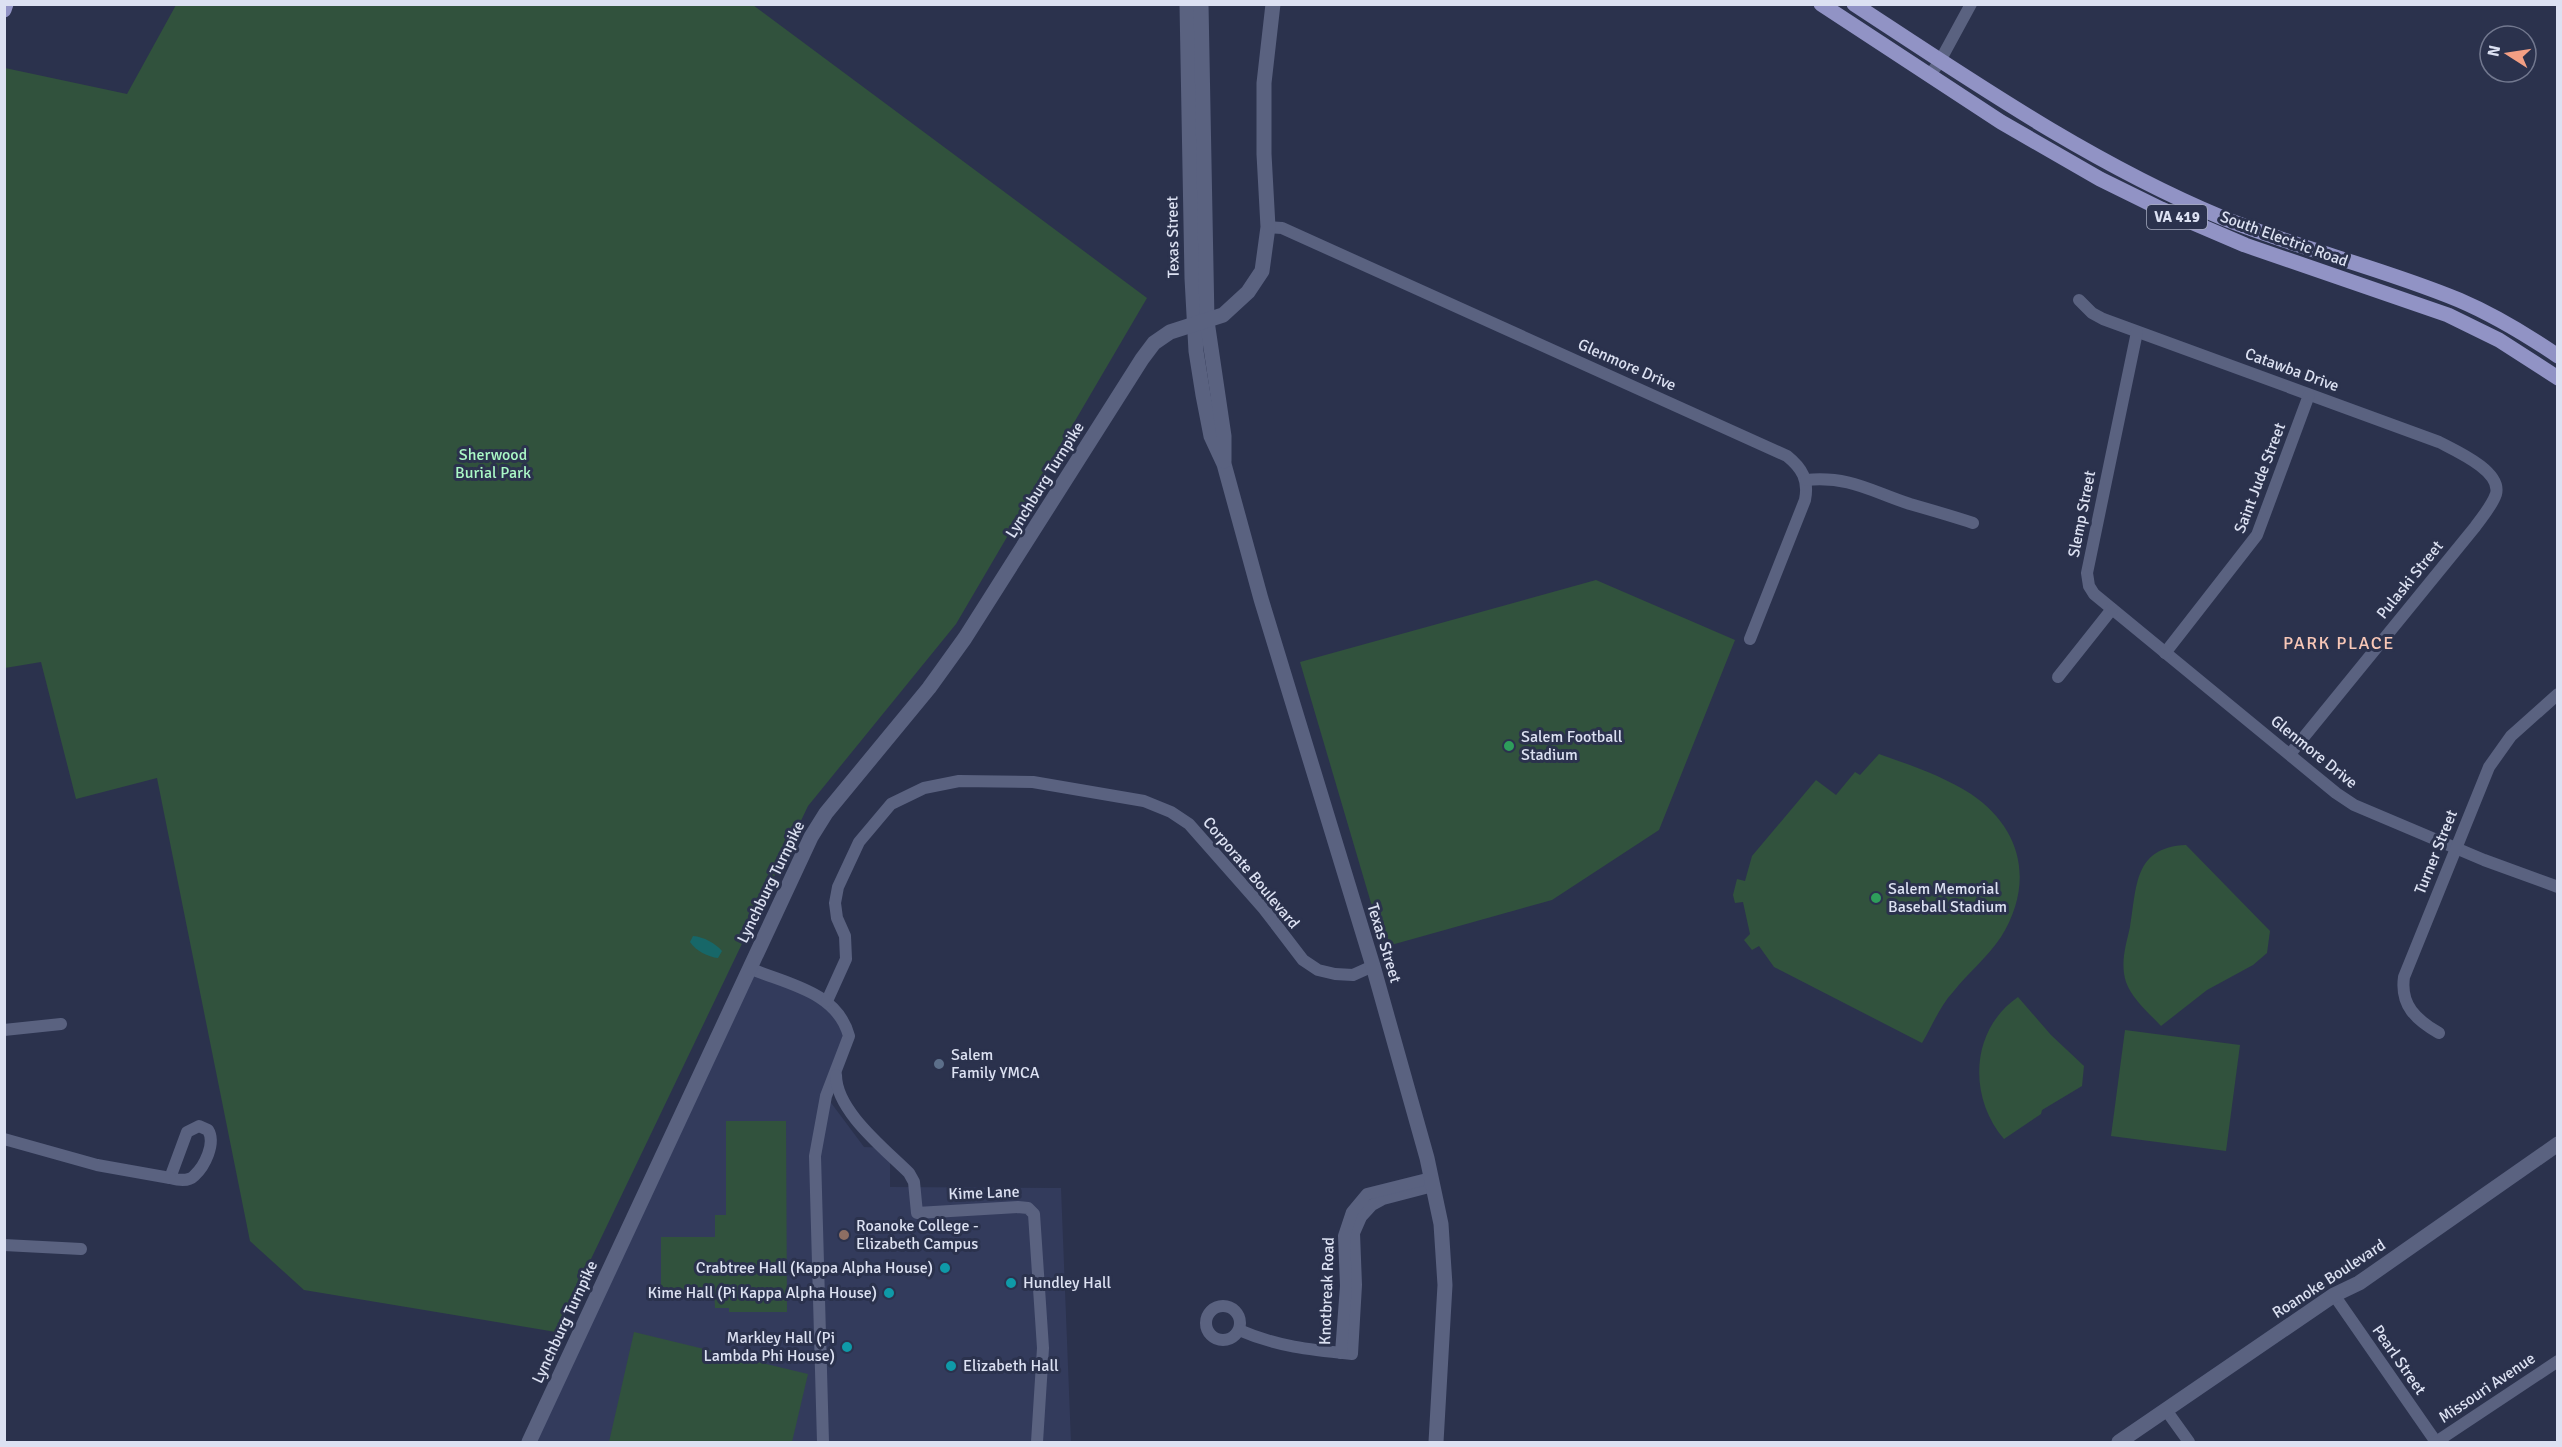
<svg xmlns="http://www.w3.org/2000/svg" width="2562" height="1447" viewBox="0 0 2562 1447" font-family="Signika,sans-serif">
	<rect width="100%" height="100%" fill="#2b324d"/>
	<path fill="#333b5c" d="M749,968L810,992L846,1025L826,1096L864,1147L890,1148V1187L1061,1188L1071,1442H529Z"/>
	<g fill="#31523d">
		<path d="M176,5H753L1147,298L956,624L808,806L556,1332L304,1290L250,1241L157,778L76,799L41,662L5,668V68L127,94Z"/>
		<path d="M1596,580L1735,640L1659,830L1552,900L1384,947L1300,662Z"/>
		<path d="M1879,754C1910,765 1943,776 1971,794C2023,829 2034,884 2001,937C1987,958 1968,973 1953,992C1940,1006 1932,1026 1922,1043L1774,967L1759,946L1752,950L1744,940L1750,934L1743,902L1735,903L1733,895L1737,879L1745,881L1752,856L1816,780L1836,795L1855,772L1860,775Z"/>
		<path d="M2186,845L2270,931L2267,953L2253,965L2207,990L2161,1026C2149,1013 2132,999 2126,982C2120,963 2126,945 2130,927C2137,888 2133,847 2186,845Z"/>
		<path d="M2018,997L2051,1035L2084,1066L2082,1086L2042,1110L2041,1114L2004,1139C1968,1097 1970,1030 2018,997Z"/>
		<path d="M2125,1030L2240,1045L2226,1151L2111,1136Z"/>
		<path d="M726,1121H786L787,1312H729V1308H715L714,1290H661V1237H715V1215H726Z"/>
		<path d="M634,1332L808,1374L792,1442H609Z"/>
	</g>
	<path fill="#176768" d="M693,936C704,937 715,943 722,951L718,958C708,957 696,951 690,942Z"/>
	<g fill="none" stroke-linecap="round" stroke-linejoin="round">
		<g stroke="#5a6280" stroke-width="12">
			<path d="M1930,75L1940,61L1971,4"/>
			<path d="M1268,227L1282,228L1787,456C1802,468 1809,480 1805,500L1750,639"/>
			<path d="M2079,300L2092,313L2103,319L2439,442C2456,451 2502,471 2496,494C2492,506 2482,517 2475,527L2290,754"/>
			<path d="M2137,332L2087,573L2089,586L2094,594L2336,793L2354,805L2484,860L2558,887"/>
			<path d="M1806,480C1851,476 1870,491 1910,504C1931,510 1952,516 1973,523"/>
			<path d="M2165,653L2257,535L2309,395"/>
			<path d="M2058,677L2112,609"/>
			<path d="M749,968C786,984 837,991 849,1036L826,1096L815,1156L823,1442"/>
			<path d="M827,1001L846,959L845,936L837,918L835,903L838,887L859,842L891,804L924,788L959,781L1033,782L1144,801L1171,812L1189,824L1264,909L1303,960L1318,970L1335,974L1353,975L1373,966"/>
			<path d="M4,1030L61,1024"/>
			<path d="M2439,1033C2416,1020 2400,1005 2404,977L2489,767L2511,736L2558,694"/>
			<path d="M836,1075C836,1111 885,1149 909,1173L914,1182L917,1213L1018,1207L1028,1208L1034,1214L1043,1348L1037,1442"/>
			<path d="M199,1126L208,1130C216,1143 205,1166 194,1176C188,1182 178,1180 170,1178L187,1132Z"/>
			<path d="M4,1139L97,1165L170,1178"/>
			<path d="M4,1245L81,1249"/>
			<path d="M2334,1295L2436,1442"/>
			<circle cx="1223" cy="1323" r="17"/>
			<path d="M1239,1330C1278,1347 1311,1350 1352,1354L1356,1285L1354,1233L1361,1217L1372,1205L1383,1199L1433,1186"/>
			<path d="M1341,1353L1346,1286L1344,1236L1352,1212L1367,1194L1431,1178"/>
			<path d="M2166,1410L2189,1442"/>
			<path d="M2436,1442L2558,1361"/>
		</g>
		<g stroke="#5a6280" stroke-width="15">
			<path d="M1187,4L1192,278L1196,351L1203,395L1211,436L1224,464L1261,599L1373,966L1427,1158L1441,1224L1445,1285L1436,1442"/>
			<path d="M1201,4L1207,321L1224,436V461"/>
			<path d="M529,1442L811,837L826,813L929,688L965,638L1142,359L1154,343L1170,332L1223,315L1248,292L1262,271L1268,227L1264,154V83L1273,4"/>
			<path d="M2119,1442L2334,1295L2359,1283L2558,1144"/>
		</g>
		<g stroke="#9193c5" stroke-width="15">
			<path d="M1821,4L2001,122L2100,179L2161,209L2245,245L2448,315L2499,340L2558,378"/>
			<path d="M1854,4C1973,82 2091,163 2223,218C2300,249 2382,268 2459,300C2494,315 2527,335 2558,356"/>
			<path d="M4,10L6,4"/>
		</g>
	</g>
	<g fill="#2e9e5b" stroke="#2b324d" stroke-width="2">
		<circle cx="1509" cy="746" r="6"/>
		<circle cx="1876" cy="898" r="6"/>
	</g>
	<circle fill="#5c6f8a" stroke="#2b324d" stroke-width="2" cx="939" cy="1064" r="6"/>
	<circle fill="#8d6e63" stroke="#2b324d" stroke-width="2" cx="844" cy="1235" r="6"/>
	<g fill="#0f9aa8" stroke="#2b324d" stroke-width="2">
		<circle cx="945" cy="1268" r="6"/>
		<circle cx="1011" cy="1283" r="6"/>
		<circle cx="889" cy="1293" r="6"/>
		<circle cx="847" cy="1347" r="6"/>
		<circle cx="951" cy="1366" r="6"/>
	</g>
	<g text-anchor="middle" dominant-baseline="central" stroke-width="6" stroke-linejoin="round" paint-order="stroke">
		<rect fill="#2b324d" stroke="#a7acc0" stroke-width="1.5" x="2147" y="205" width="60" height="24" rx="4.5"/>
		<g font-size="15" font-weight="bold" fill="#dce1f2">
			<text x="2177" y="217">VA 419</text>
		</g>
		<g font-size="16" fill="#dce1f2" stroke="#2b324d">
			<text transform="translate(1173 237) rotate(-91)">Texas Street</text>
			<text transform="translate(2284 239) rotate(20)">South Electric Road</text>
			<text transform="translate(1627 365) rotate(24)">Glenmore Drive</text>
			<text transform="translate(2292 370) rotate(20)">Catawba Drive</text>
			<text transform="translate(2260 478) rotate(-69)">Saint Jude Street</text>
			<text transform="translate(1045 480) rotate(-58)">Lynchburg Turnpike</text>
			<text transform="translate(2082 514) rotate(-79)">Slemp Street</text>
			<text transform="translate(2410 580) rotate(-51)">Pulaski Street</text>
			<text transform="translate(2314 752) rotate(39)">Glenmore Drive</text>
			<text transform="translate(2436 852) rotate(-68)">Turner Street</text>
			<text transform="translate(1251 873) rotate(50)">Corporate Boulevard</text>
			<text transform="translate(771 882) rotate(-64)">Lynchburg Turnpike</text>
			<text transform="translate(1384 943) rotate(73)">Texas Street</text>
			<text transform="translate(984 1193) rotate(-2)">Kime Lane</text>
			<text transform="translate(2329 1279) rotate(-33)">Roanoke Boulevard</text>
			<text transform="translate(1327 1291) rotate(-88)">Knotbreak Road</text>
			<text transform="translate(565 1322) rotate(-65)">Lynchburg Turnpike</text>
			<text transform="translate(2399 1360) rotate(55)">Pearl Street</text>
			<text transform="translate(2487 1388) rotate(-34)">Missouri Avenue</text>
		</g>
		<g font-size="16" fill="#aaf8c6" stroke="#2b324d">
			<text x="493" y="455">Sherwood<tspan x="493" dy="18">Burial Park</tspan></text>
		</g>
		<g font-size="16" fill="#dce1f2" stroke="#2b324d" text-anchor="start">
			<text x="1521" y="737">Salem Football<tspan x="1521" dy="18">Stadium</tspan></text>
			<text x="1888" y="889">Salem Memorial<tspan x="1888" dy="18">Baseball Stadium</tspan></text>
			<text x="951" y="1055">Salem<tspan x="951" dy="18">Family YMCA</tspan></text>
			<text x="856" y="1226">Roanoke College -<tspan x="856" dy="18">Elizabeth Campus</tspan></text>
			<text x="933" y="1268" text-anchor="end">Crabtree Hall (Kappa Alpha House)</text>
			<text x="1023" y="1283">Hundley Hall</text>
			<text x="877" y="1293" text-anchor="end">Kime Hall (Pi Kappa Alpha House)</text>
			<text x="835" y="1338" text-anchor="end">Markley Hall (Pi<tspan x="835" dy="18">Lambda Phi House)</tspan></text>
			<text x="963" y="1366">Elizabeth Hall</text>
		</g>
		<g font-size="18" letter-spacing="1.5" fill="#f8c7b7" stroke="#2b324d">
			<text x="2339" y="643">PARK PLACE</text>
		</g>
	</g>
	<rect width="2562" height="1447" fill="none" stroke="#dce1f2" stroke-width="12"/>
	<g transform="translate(2508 54) rotate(282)"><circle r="28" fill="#2b324d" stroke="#72788f" stroke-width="1.5"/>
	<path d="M0-4.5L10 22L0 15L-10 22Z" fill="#f39f84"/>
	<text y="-9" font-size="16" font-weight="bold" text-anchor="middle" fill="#dce1f2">N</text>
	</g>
</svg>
